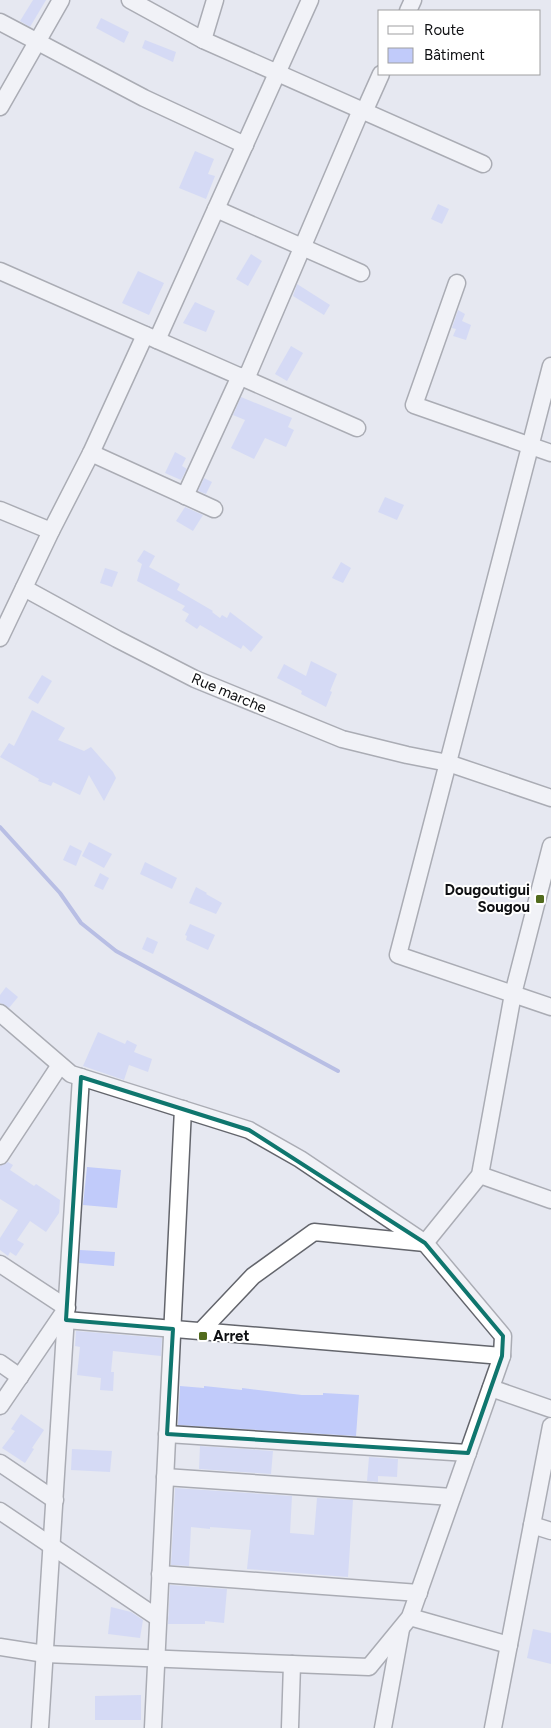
<svg xmlns="http://www.w3.org/2000/svg" width="551" height="1728" viewBox="0 0 551 1728" font-family="Figtree,sans-serif">
	<rect width="100%" height="100%" fill="#e6e8f1"/>
	<g fill="none" stroke-linecap="round" stroke-linejoin="round">
		<path stroke="#808cd6" stroke-width="4" d="M0,827L60,893L81,923L116,951L338,1071"/>
	</g>
	<g fill="#c1cbfa">
		<path d="M33,0H46L30,27L20,21Z"/>
		<path d="M101,18L129,32L124,43L96,28Z"/>
		<path d="M145,40L176,52L173,62L142,48Z"/>
		<path d="M195,151L214,159L208,174L215,176L206,199L179,188Z"/>
		<path d="M438,204L449,209L442,224L431,219Z"/>
		<path d="M251,254L262,261L248,286L236,279Z"/>
		<path d="M138,271L164,283L149,315L122,303Z"/>
		<path d="M297,284L330,305L324,315L293,296Z"/>
		<path d="M195,302L215,311L206,332L183,323Z"/>
		<path d="M458,310L465,314L462,321L471,325L466,340L453,336L456,329L452,328Z"/>
		<path d="M291,346L303,353L287,381L275,374Z"/>
		<path d="M241,397L292,418L288,427L294,430L286,447L265,438L254,459L231,448L245,420L233,415Z"/>
		<path d="M175,452L186,458L182,466L187,469L181,480L165,473Z"/>
		<path d="M204,478L212,482L206,494L198,491Z"/>
		<path d="M385,497L404,505L397,520L378,512Z"/>
		<path d="M185,507L203,515L193,531L176,521Z"/>
		<path d="M144,550L155,556L149,567L180,584L177,590L213,611L212,612L220,618L222,615L227,618L230,612L263,637L251,652L243,645L241,649L200,625L197,629L185,621L189,614L182,610L185,606L137,581L142,564L137,561Z"/>
		<path d="M341,562L351,568L343,583L332,578Z"/>
		<path d="M105,568L118,572L112,587L100,583Z"/>
		<path d="M311,661L337,674L330,691L332,692L326,707L301,694L302,691L277,678L284,664L306,676Z"/>
		<path d="M42,675L52,681L38,704L28,698Z"/>
		<path d="M32,710L65,728L58,740L84,751L91,747L113,772L116,778L104,801L89,775L80,795L53,782L51,786L38,781L39,779L0,757L9,743L14,746Z"/>
		<path d="M89,842L112,854L104,868L82,856Z"/>
		<path d="M70,845L82,851L76,866L63,860Z"/>
		<path d="M145,862L177,878L172,889L140,874Z"/>
		<path d="M100,873L109,878L103,890L94,886Z"/>
		<path d="M196,887L207,893L206,894L222,903L216,914L189,903Z"/>
		<path d="M190,924L215,935L208,950L186,940L187,936L185,935Z"/>
		<path d="M147,937L158,942L153,954L142,949Z"/>
		<path d="M6,987L18,997L9,1008L0,1003V995Z"/>
		<path d="M98,1032L125,1044L127,1040L137,1045L134,1052L152,1059L148,1072L129,1065L124,1080L83,1066Z"/>
		<path d="M8,1162L13,1165L10,1170L34,1186L36,1184L60,1200L59,1213L46,1232L30,1221L17,1240L24,1244L16,1256L10,1252L8,1256L0,1250V1238L18,1210L0,1199V1166Z"/>
		<path d="M87,1167L121,1170L117,1208L83,1205Z"/>
		<path d="M80,1250L115,1252L114,1266L79,1263Z"/>
		<path d="M76,1331L162,1338L161,1356L113,1351L111,1372H114L113,1391L100,1390L101,1378L77,1375L80,1347L75,1346Z"/>
		<path d="M180,1386L204,1388V1386L242,1390V1388L302,1395H323V1393L359,1395L356,1436L178,1425Z"/>
		<path d="M21,1414L44,1430L32,1448L34,1449L25,1463L2,1448L15,1431L11,1429Z"/>
		<path d="M200,1446L273,1451L271,1474L199,1469Z"/>
		<path d="M72,1449L112,1451L110,1472L71,1470Z"/>
		<path d="M369,1457L398,1459L397,1477L378,1476V1482L367,1481Z"/>
		<path d="M175,1488L292,1496L290,1533L314,1535L317,1498L353,1500L348,1577L247,1569L251,1530L210,1527V1529L191,1527L189,1566L171,1565Z"/>
		<path d="M170,1585L227,1589L224,1623L205,1621V1624H168Z"/>
		<path d="M111,1607L131,1612L143,1620L140,1638L108,1634Z"/>
		<path d="M533,1629L551,1633V1664L527,1658Z"/>
		<path d="M141,1695V1720H95V1696Z"/>
	</g>
	<g fill="none" stroke-linecap="round" stroke-linejoin="round">
		<g stroke="#63656c" stroke-width="19">
			<g id="street">
				<path d="M130,0L203,40L483,164"/>
				<path d="M408,11L413,0"/>
				<path d="M0,22L144,98L245,145"/>
				<path d="M203,40L215,0"/>
				<path d="M0,107L61,0"/>
				<path d="M364,112L381,74"/>
				<path d="M216,209L361,273"/>
				<path d="M0,271L357,428"/>
				<path d="M457,283L414,405L551,453"/>
				<path d="M157,340L310,0"/>
				<path d="M551,366L398,955L551,1007"/>
				<path d="M246,379L361,110"/>
				<path d="M91,453L214,509"/>
				<path d="M185,496L240,376"/>
				<path d="M0,510L51,531"/>
				<path d="M24,588L117,639L195,679L342,739L407,755L448,763L551,798"/>
				<path d="M0,638L51,531L91,453L145,335"/>
				<path d="M0,1013L71,1074L249,1130L300,1159L425,1243L503,1336L502,1356L410,1617L369,1667L45,1654L0,1647"/>
				<path d="M0,1156L60,1065"/>
				<path d="M480,1175L551,1200"/>
				<path d="M0,1264L67,1308"/>
				<path d="M66,1320L502,1356"/>
				<path d="M201,1331L253,1276L314,1232L425,1243L480,1175L513,994L551,846"/>
				<path d="M0,1363L20,1377"/>
				<path d="M491,1388L551,1409"/>
				<path d="M0,1406L66,1309"/>
				<path d="M167,1434L468,1453"/>
				<path d="M0,1463L55,1500"/>
				<path d="M165,1477L452,1497"/>
				<path d="M0,1511L158,1618"/>
				<path d="M532,1525L551,1531"/>
				<path d="M160,1574L419,1593"/>
				<path d="M410,1617L509,1645"/>
				<path d="M40,1728L81,1077"/>
				<path d="M153,1728L183,1109"/>
				<path d="M290,1728L292,1664"/>
				<path d="M383,1728L401,1629"/>
				<path d="M493,1728L551,1426"/>
			</g>
		</g>
		<use href="#street" stroke="#fff" stroke-width="16"/>
	</g>
	<path d="M0 0H551V1728H0ZM81,1077L249,1130L425,1243L503,1336L502,1356L468,1453L167,1434L173,1329L66,1320Z" fill="#e6e8f1" fill-opacity=".55" fill-rule="evenodd"/>
	<path fill="none" stroke="#0f766e" stroke-width="4" stroke-linejoin="round" d="M81,1077L249,1130L425,1243L503,1336L502,1356L468,1453L167,1434L173,1329L66,1320Z"/>
	<g fill="#516b1d" stroke="#fff" stroke-width="2">
		<rect x="535" y="894" width="10" height="10" rx="2.5"/>
		<rect x="198" y="1331" width="10" height="10" rx="2.5"/>
	</g>
	<g text-anchor="middle" dominant-baseline="central" stroke-width="4" stroke-linejoin="round" paint-order="stroke">
		<g font-size="15" fill="#0f1013" stroke="#fff">
			<text transform="translate(229 693) rotate(23)">Rue marche</text>
		</g>
		<g font-size="15" font-weight="bold" fill="#0f1013" stroke="#fff" text-anchor="end">
			<text x="530" y="890">Dougoutigui<tspan x="530" dy="17">Sougou</tspan></text>
			<text x="213" y="1336" text-anchor="start">Arret</text>
		</g>
	</g>
	<rect x="378" y="10" width="162" height="65" fill="#ffffff" stroke="#9f9fa1"/>
	<rect x="388" y="26" width="25" height="8" fill="#ffffff" stroke="#9f9fa1"/>
	<text x="424" y="35" font-size="15" fill="#0f1013">Route</text>
	<rect x="388" y="48" width="25" height="15" fill="#c1cbfa" stroke="#9f9fa1"/>
	<text x="424" y="60" font-size="15" fill="#0f1013">Bâtiment</text>
</svg>
